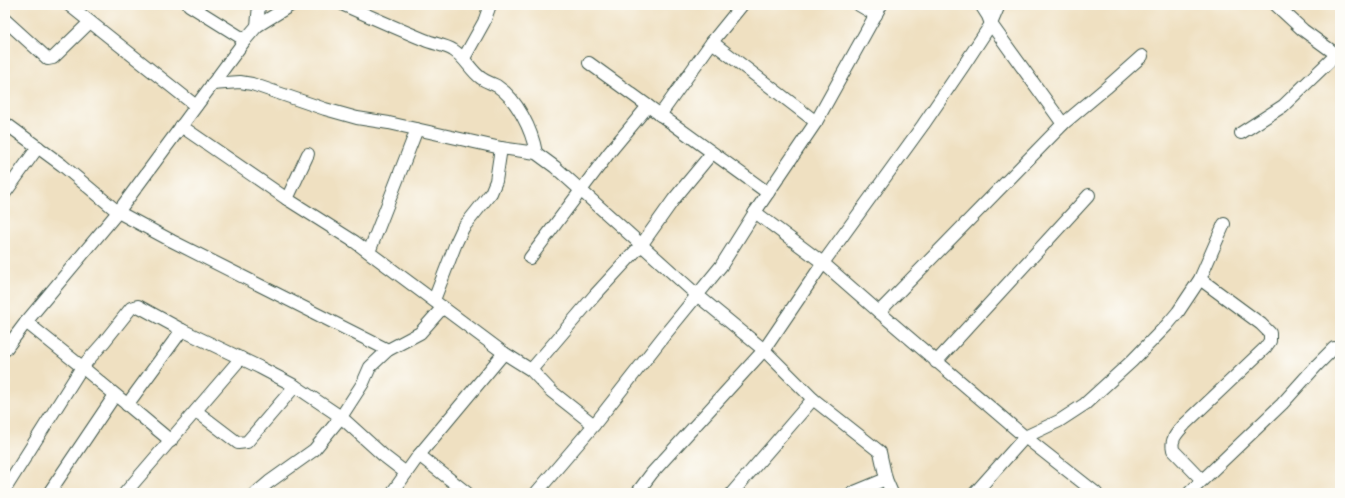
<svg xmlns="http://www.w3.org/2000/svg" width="1345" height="498" viewBox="0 0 1345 498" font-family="Mynerve,sans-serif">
	<rect width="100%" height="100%" fill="#fdfcf7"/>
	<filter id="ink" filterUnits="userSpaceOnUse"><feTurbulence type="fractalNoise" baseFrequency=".025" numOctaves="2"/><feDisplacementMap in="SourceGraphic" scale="8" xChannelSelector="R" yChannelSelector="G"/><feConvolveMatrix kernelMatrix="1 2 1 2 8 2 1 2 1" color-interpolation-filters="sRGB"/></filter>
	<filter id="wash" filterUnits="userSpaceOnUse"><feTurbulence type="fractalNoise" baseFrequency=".012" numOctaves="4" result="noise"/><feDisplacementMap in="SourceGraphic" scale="16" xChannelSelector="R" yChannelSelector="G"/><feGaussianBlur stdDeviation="0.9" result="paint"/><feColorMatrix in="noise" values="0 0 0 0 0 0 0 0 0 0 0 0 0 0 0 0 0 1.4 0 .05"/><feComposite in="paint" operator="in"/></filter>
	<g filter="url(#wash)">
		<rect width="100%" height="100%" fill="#efe0c1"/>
	</g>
	<g filter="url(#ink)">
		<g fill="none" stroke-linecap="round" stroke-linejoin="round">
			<g stroke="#3e5549" stroke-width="14">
				<g id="minor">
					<path d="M69,5L196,106"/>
					<path d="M189,5L245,40"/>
					<path d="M344,5C371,17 398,29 425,40C434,44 445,45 453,50C465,57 470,70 481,78C486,82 492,83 497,86C517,99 532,130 536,153"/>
					<path d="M859,5L876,15"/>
					<path d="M981,5L988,16L991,24L1063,124"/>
					<path d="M1276,5L1303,30L1340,57"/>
					<path d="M5,20L48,59L53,58L90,22"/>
					<path d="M257,26L259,5"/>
					<path d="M712,42L816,122"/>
					<path d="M464,58L484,22L490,5"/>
					<path d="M589,63L768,193"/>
					<path d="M212,84L240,82L252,84L325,109L357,118L389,123L501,148L536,153L555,167L697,295L764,350L813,399L732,493"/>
					<path d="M660,115L712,42L742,5"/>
					<path d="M5,123L62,165L118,212L172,241L388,350"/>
					<path d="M181,126L287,199L355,242L504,353L531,370L551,391L594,425"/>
					<path d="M1241,133L1283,106L1336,55"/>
					<path d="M5,193L38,147"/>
					<path d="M287,199L308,154"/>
					<path d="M755,212L823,263L879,312L1025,437L1096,493"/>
					<path d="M369,252L417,129"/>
					<path d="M530,258L609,153L648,106"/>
					<path d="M1200,279L1261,324L1270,333V341L1265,348L1185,424C1178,432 1170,439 1173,450L1202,480"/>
					<path d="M434,300L456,243L463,228L491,193L496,181L501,148"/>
					<path d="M879,312L1063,124L1106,88L1142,56"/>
					<path d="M26,322L82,367L171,441"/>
					<path d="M5,350L26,322L118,212L245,40L257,26L291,5"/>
					<path d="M936,362L1089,195"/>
					<path d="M531,370L595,295L642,244L674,199L712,153"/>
					<path d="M813,399L880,452L886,479"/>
					<path d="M127,405L182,330"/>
					<path d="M196,411L238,443L247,442L295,386"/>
					<path d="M419,455L467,493"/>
					<path d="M5,489L82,367L104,342L131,308L138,306L182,330L259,367L295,386L341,417L384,456L406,473"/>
					<path d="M49,493L115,395"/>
					<path d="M125,493L241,358"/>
					<path d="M256,493L269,482L314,450L341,417L363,383L370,367L388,350L420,333L443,307"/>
					<path d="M392,493L419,455L504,353"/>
					<path d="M536,493L594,425L663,337L721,266L755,212L816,122L881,5"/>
					<path d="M637,493L652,473L764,350L823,263L923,125L964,65L991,24L999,5"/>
					<path d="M852,493L886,479L892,493"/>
					<path d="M975,493L1025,437L1059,421L1085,404L1132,361L1167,325L1178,312L1200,279L1224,224"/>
					<path d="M1189,493L1282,404L1317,365L1334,348"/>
				</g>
			</g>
			<use href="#minor" stroke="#fff" stroke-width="12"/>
		</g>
	</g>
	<rect width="1345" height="498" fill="none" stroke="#fdfcf7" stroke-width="20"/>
</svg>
